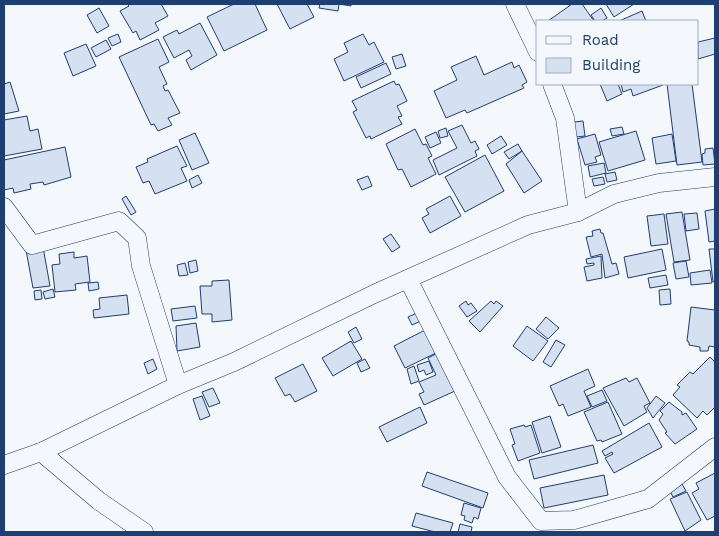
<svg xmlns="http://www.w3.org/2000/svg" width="719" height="536" viewBox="0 0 719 536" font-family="'Work Sans',sans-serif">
	<rect width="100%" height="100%" fill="#f4f7fb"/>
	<g fill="#d5e0f0" stroke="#1d3f73">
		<path d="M127,4H161L168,16L155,23L159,30L140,40L136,31L133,33L120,11L129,6Z"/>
		<path d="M234,4H255L267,30L224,51L207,17Z"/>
		<path d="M277,4H307L314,17L290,29Z"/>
		<path d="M320,4H351V6L339,4L338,11L319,8Z"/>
		<path d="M572,4H582L594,21H548Z"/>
		<path d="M606,4H634L614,17Z"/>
		<path d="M99,8L109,26L97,33L87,15Z"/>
		<path d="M601,8L607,18L602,21H595L591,15Z"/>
		<path d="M642,11L646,21H619Z"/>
		<path d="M200,23L217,55L191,70L186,60L192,56L189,50L174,58L163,37L177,30L179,34Z"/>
		<path d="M118,34L121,42L112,46L108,38Z"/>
		<path d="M363,34L369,45L374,42L384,62L344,81L334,59L348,52L344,43Z"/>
		<path d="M715,38V54L698,59V42Z"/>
		<path d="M158,39L169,62L159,67L167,84L163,86L165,91L168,90L180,113L168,118L172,125L158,131L154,124L151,125L119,57Z"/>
		<path d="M106,40L111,49L96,57L91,48Z"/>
		<path d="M86,44L96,66L73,76L64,53Z"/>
		<path d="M402,54L406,66L396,69L392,57Z"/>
		<path d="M476,56L484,75L512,62L514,68L519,65L527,82L522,85L524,88L467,113L465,110L446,118L434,91L457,80L451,67Z"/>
		<path d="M386,63L391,74L361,88L356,77Z"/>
		<path d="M394,81L396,85L399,84L407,101L397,106L402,116L398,117L402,124L371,139L370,136L366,138L353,112L357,110L352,101Z"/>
		<path d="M10,82L19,111L4,114V84Z"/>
		<path d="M598,84H618L622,94L607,101L600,84Z"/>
		<path d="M621,84H662L663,85L633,96L631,89L623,92Z"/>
		<path d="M667,84H692L702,162L677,165Z"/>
		<path d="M27,116L30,131L38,129L42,149L4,156V120Z"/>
		<path d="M583,121L585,136L576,137L574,122Z"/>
		<path d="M462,125L471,143L475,141L479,149L475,151L477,156L439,175L433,160L457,148L448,131Z"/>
		<path d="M622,127L624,134L612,136L610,129Z"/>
		<path d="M446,128L448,136L440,138L438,131Z"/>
		<path d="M415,129L423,145L426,144L432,156L428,158L436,174L411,187L402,169L398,170L386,144Z"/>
		<path d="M636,131L645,160L608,171L599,142Z"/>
		<path d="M436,132L441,143L430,148L425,137Z"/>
		<path d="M195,133L209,163L192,170L179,140Z"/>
		<path d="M595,134L601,155L595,157L597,162L585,165L577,139Z"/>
		<path d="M672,134L676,161L656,164L652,138Z"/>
		<path d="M501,136L507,145L492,154L487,145Z"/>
		<path d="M518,144L522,151L509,159L504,152Z"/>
		<path d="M177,146L187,166L181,168L187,181L155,194L149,181L143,183L136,167L148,162L147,159Z"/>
		<path d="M65,147L71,177L44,185L43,182L30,184L31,189L14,193L13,188L4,190V160Z"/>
		<path d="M713,148L715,164L703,165L702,154L705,153V149Z"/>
		<path d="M522,151L542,181L524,193L506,164Z"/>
		<path d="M485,155L504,191L465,212L445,177Z"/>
		<path d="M604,163L606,173L590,177L588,166Z"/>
		<path d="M615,172L617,180L607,182L605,174Z"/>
		<path d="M198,175L202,183L192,188L189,180Z"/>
		<path d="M368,176L372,186L362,190L357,180Z"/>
		<path d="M603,177L605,184L594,186L592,179Z"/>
		<path d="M126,196L136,212L131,215L122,199Z"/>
		<path d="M450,196L461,216L430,233L422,218L429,214L426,209Z"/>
		<path d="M715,209V241L709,242L705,211Z"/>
		<path d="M682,212L690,260L674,262L666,214Z"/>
		<path d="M697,213L699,229L686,231L684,214Z"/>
		<path d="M664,214L668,244L651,246L647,216Z"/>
		<path d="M600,229L601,233H603L612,264L616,263L619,274L605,278L602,254L591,257L586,237L593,236L592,231Z"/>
		<path d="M391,234L400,247L392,252L383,239Z"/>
		<path d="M43,247L50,286L33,288L26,250Z"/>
		<path d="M662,249L666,270L628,278L624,257Z"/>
		<path d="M709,249H715V281L713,282Z"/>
		<path d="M74,252V258L87,256L90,282L75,284L76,290L55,292L52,265L60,264L59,254Z"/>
		<path d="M601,256L602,278L587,281L584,267L594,265V263L587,264L586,259Z"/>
		<path d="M196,260L198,271L190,273L188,262Z"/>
		<path d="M686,261L689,277L676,279L673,263Z"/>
		<path d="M185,263L188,275L179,276L177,265Z"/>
		<path d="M710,270L712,283L691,285L690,273Z"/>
		<path d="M666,275L668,285L650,288L648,278Z"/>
		<path d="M229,280L232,320L212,322V314H202L200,286H212V281Z"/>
		<path d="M98,282L99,289L89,291L88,283Z"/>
		<path d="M53,289L55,297L45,299L43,292Z"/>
		<path d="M670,289L671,304L660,305L659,290Z"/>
		<path d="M41,290L42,299L35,300L34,291Z"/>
		<path d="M127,295L129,314L94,318L93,310L100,309L99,298Z"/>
		<path d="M466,301L468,305L471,303L477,311L467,317L459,306Z"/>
		<path d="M491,301L494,304L496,301L503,306L480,332L469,321Z"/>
		<path d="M195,306L197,318L173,321L171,309Z"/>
		<path d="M691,307L715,310V347L709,346L708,351H700V347L689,345V342L687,341Z"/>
		<path d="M419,312L423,320L412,325L408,317Z"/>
		<path d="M546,317L559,328L548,339L536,329Z"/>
		<path d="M196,323L200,347L177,351L176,326Z"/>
		<path d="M527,326L548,341L533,361L513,346Z"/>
		<path d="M356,327L362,339L354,343L348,332Z"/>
		<path d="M427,329L438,352L405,368L394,346Z"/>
		<path d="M556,340L565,345L551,367L543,362Z"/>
		<path d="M351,341L362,359L333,376L322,358Z"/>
		<path d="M438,353L455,391L424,405L419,394L424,392L419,382L436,375L428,358Z"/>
		<path d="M710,357L715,362V407L707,415L703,411L697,418L673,395L680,387L677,385L690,372L693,374Z"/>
		<path d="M153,359L157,369L148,374L144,363Z"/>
		<path d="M365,359L370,368L361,372L357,363Z"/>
		<path d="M429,361L433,372L426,375L424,370L419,372L417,365Z"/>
		<path d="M303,364L317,391L295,402L290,394L285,396L275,378Z"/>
		<path d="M414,366L419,381L411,384L407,369Z"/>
		<path d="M588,369L595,386L584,391L591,407L568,416L563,404L559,406L550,386Z"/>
		<path d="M626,378L629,382L637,378L650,403L644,406L647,412L624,426L603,388Z"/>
		<path d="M213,388L220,403L209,407L202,392Z"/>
		<path d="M602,390L607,401L592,407L587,396Z"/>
		<path d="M202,396L210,416L200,420L193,399Z"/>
		<path d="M656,396L665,403L653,418L647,408Z"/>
		<path d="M608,402L622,434L602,442L601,440L597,441L584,412Z"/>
		<path d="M669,402L682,412V415L686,413L697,429L675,444L665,433L667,432L659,420L663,414L660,411Z"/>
		<path d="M420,407L427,423L387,442L379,427Z"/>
		<path d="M550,416L561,447L542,453L532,422Z"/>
		<path d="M649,423L662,447L614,473L605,458L613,454L612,452L605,456L602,451Z"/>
		<path d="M524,425L525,427L531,425L540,453L518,461L512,445L515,444L510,429Z"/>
		<path d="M593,445L598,463L534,479L529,460Z"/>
		<path d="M427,472L488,493L483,508L422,486Z"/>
		<path d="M715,473V516L707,520L692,493L699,489L696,483Z"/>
		<path d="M604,475L608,495L544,508L540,488Z"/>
		<path d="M682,484L686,491L673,497L670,491Z"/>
		<path d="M687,492L701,520L685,531L670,499Z"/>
		<path d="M464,503L481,508L478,519L474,517L472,523L464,520L465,516L461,515Z"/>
		<path d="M416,513L453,523L450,532H435L412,526Z"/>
		<path d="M460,524L472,527L471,532H458Z"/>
	</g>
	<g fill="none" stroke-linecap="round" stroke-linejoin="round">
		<g stroke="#1d3f73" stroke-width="19">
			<g id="street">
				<path d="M515,4L538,52"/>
				<path d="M552,84L565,118L578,212"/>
				<path d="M4,207L32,245L119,221L137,238L141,266L178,385"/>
				<path d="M408,279L507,477L541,521L574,520L648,499L715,447"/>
				<path d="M41,452L99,501L144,532"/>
				<path d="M4,465L41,452L178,385L234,362L374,294L528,225L578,212L614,194L659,183L715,177"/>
			</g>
		</g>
		<use href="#street" stroke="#f4f7fb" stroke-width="18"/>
	</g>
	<rect width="719" height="536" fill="none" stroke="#1d3f73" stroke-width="10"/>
	<rect x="536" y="20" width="162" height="65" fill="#f4f7fb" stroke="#9eadc5"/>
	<rect x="546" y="36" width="25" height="8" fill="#f4f7fb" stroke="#9eadc5"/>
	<text x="582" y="45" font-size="15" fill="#1d3f73">Road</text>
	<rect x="546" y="58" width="25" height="15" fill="#d5e0f0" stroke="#9eadc5"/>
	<text x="582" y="70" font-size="15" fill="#1d3f73">Building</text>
</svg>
